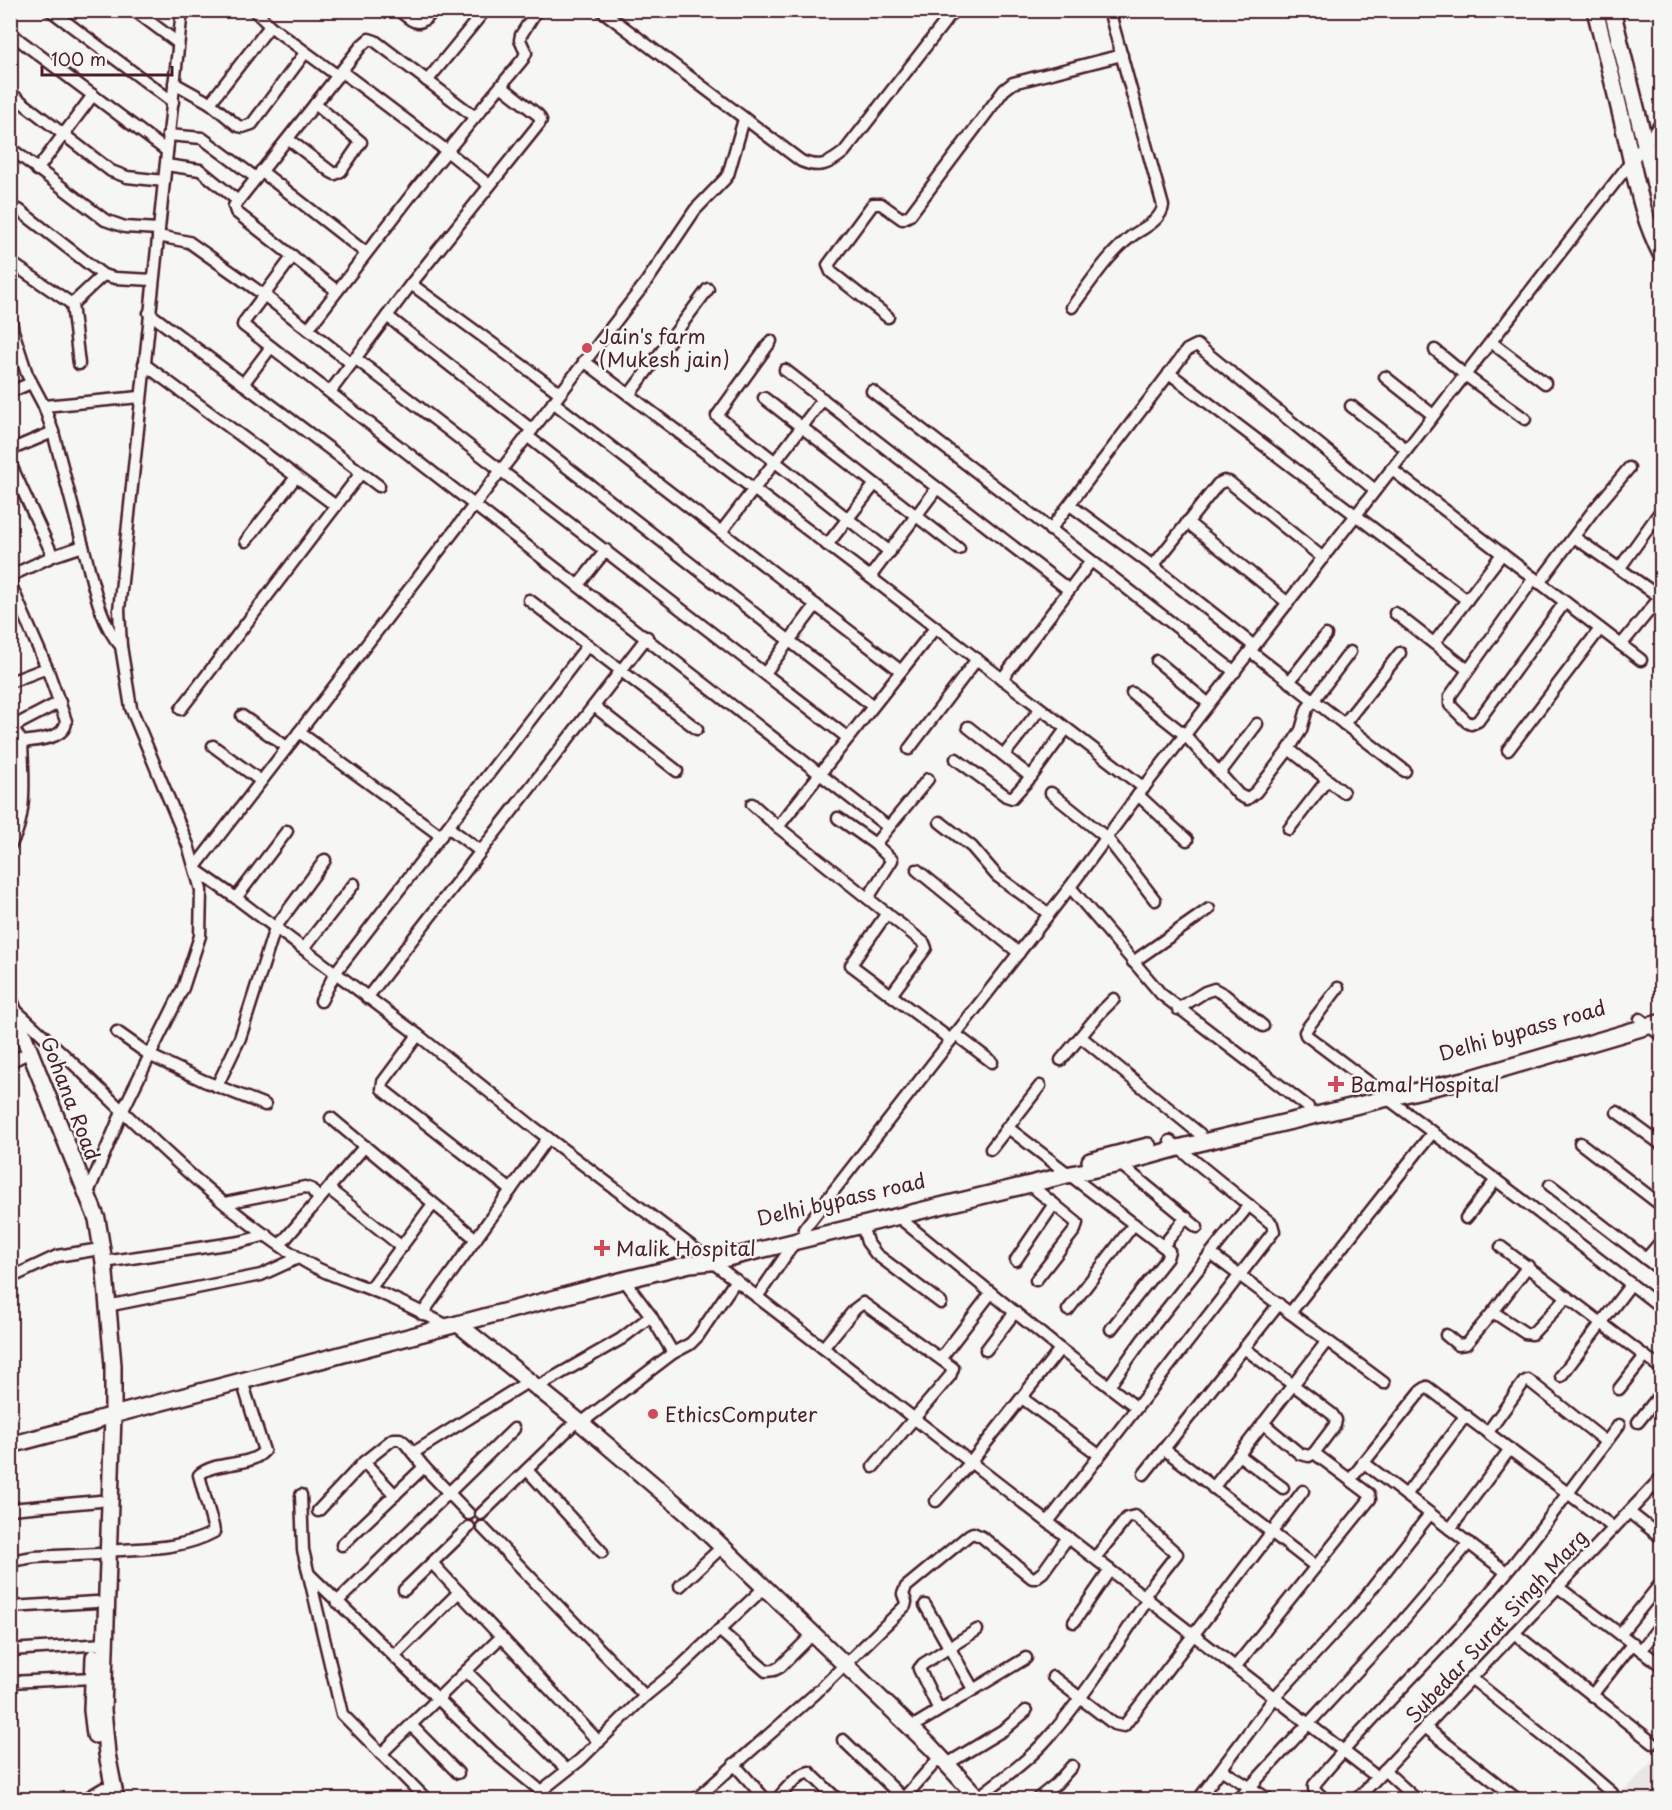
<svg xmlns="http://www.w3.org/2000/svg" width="1672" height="1810" viewBox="0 0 1672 1810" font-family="'Playpen Sans',sans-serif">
	<rect width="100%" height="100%" fill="#f6f6f2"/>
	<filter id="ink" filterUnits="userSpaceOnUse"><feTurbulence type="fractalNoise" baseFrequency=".0167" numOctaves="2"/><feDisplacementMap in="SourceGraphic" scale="12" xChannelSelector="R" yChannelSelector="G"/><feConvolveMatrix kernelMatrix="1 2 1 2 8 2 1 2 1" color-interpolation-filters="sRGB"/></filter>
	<g filter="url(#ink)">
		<path fill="#e9e6e3" d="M1661,1753V1799H1615Z"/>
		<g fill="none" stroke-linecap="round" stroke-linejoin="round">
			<g stroke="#4a1f2b" stroke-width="15">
				<g id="street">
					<path d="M50,10L173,102"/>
					<path d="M134,10L178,43"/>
					<path d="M254,10L270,26L338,76"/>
					<path d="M398,10C415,23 419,29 434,10"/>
					<path d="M601,10L801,161C820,169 829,164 844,152L954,10"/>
					<path d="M10,33L167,151"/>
					<path d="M427,81L485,10"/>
					<path d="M174,83L210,103L238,126L243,127L252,124L305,53"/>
					<path d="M10,93L111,171L127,177L164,181"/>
					<path d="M210,103L270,26"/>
					<path d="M168,135L202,138L256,178"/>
					<path d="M288,139L331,172L335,174L341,171L361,142L315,104"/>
					<path d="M10,148L105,220L125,227L158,229"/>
					<path d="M166,165L200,170L238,201"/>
					<path d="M37,170L93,95"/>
					<path d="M261,171L366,253"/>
					<path d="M489,185L447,151L523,59L526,53L520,40L521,35L537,10"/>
					<path d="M19,210L103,275L115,278L153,280"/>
					<path d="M158,236L189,242L264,295L351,363"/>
					<path d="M293,256L244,322L243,325L888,827"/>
					<path d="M10,262L72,304L79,364"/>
					<path d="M411,284L560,393"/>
					<path d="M337,291L236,212L234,206L238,201L362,45L369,39L375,41L475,117"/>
					<path d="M72,304L103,275"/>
					<path d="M1072,307C1091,282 1108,254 1133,235C1144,228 1161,220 1163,206L1109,10"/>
					<path d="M149,313L379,486"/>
					<path d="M10,316L13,331L27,374L44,406L53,432L83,546L53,556L10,576"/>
					<path d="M387,316L532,430"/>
					<path d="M888,317L831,272L828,265L873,204H881L902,219L910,215L1004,90L1013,83L1122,55"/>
					<path d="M308,329L419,185L447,151L341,71"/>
					<path d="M771,341L717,416L890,552"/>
					<path d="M1491,342L1545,383"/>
					<path d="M1435,350L1465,375L1525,419"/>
					<path d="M355,358L848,738"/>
					<path d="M584,361L870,577L1144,788"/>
					<path d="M144,364L336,506"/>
					<path d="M785,370L1069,590"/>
					<path d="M1169,373L1467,600"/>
					<path d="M1385,377L1433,415"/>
					<path d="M243,384L271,347"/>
					<path d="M872,391L1235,672"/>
					<path d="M10,392L31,383"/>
					<path d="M330,392L411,284L539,124L541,120L538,115L501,86"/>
					<path d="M629,395L708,289"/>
					<path d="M764,398L959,549"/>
					<path d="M553,402L901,671"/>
					<path d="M44,406L140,397"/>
					<path d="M1351,406L1406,449"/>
					<path d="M527,436L873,706"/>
					<path d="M10,450L53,432"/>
					<path d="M10,463L53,556"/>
					<path d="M1391,469L1641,660"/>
					<path d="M1070,505L1153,566L1254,646"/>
					<path d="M1187,522L1288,603"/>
					<path d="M1050,530L1187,350L1197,345L1375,490"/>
					<path d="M721,532L823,399"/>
					<path d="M1574,537L1660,597"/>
					<path d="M246,541L296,477"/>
					<path d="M827,545L875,484"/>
					<path d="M83,546C92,577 99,623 121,646"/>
					<path d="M1153,566L1218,484L1224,481L1229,482L1323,558"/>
					<path d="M1619,569L1662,509"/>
					<path d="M870,577L937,488"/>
					<path d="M1534,578L1450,696V705L1467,722L1471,724L1478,721L1565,602"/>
					<path d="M10,583L47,668L66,721C66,739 36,740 22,742"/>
					<path d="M1539,583L1593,511L1629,468"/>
					<path d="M579,584L606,550"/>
					<path d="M529,600L697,729"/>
					<path d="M1395,613L1468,670"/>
					<path d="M1434,643L1502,554"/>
					<path d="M1621,645L1662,595"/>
					<path d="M1250,651L1405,771"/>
					<path d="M1157,661L1209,704"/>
					<path d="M765,673L816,605"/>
					<path d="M1002,679L1091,561"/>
					<path d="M10,682L47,668"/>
					<path d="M1289,682L1326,635"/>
					<path d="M1132,693L1185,735L1239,795L1247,799L1256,792L1289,749L1301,730L1307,709L1350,652"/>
					<path d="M594,706L677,771"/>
					<path d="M181,709L361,473"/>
					<path d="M242,716L287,747"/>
					<path d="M1344,724L1400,653"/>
					<path d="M968,727L1031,777"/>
					<path d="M299,732L441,836"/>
					<path d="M213,746L261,781"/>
					<path d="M909,749L977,659"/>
					<path d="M1289,749L1343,792"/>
					<path d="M1508,750L1600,629"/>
					<path d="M1004,755L1040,709"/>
					<path d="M956,759L1006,796L1012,798L1031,777L1066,729"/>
					<path d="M1220,773L1257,724"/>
					<path d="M1051,793L1107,838L1155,900"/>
					<path d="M1138,795L1187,840"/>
					<path d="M752,804L778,827L924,943L926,948L891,995"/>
					<path d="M838,818L875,844"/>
					<path d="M940,822L972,847L997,876L1049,914"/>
					<path d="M448,827L480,851"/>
					<path d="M778,827L935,628"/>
					<path d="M1289,829L1327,780"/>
					<path d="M10,845C28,818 23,774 22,742L15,731L16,725L60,702"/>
					<path d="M195,867L647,281L695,210L725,179L728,175L744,119"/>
					<path d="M196,870L236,898L418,1035L532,1126L703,1255L1377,1777"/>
					<path d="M917,870L1019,953"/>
					<path d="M1070,887L1161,994L1308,1107"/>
					<path d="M236,898L287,831"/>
					<path d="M868,898L892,860L875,844L928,779"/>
					<path d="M887,913L851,965L951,1040"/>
					<path d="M304,948L354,884"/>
					<path d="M1133,962L1209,909"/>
					<path d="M1338,988L1308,1027L1305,1032L1306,1035L1379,1090"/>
					<path d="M367,998L647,637"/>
					<path d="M321,1001L335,973L588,645"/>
					<path d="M14,1009C109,1092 192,1190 299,1258C325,1275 354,1282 382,1294C405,1303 426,1315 448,1326"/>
					<path d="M1178,1009L1205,992L1214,989L1225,995L1263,1026"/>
					<path d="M1640,1019L1662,1036"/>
					<path d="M117,1032L151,1056L204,1081L265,1105"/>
					<path d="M955,1034L992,1062"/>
					<path d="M418,1035L383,1082L382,1089L511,1190"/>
					<path d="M1081,1037L1200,1134"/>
					<path d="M1061,1060L1100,1013L1114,999"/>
					<path d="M10,1062L30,1052"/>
					<path d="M217,1086L240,1038L275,928L325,860"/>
					<path d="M1387,1098L1529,1205L1662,1308"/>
					<path d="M1617,1112L1662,1145"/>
					<path d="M331,1118L476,1239"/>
					<path d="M1007,1127L1169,1251L1167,1258L1111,1329"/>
					<path d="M1580,1143L1662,1206"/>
					<path d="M991,1149L1040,1086"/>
					<path d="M1120,1159V1164L1197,1227"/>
					<path d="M1029,1184L1077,1223L1075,1230L1036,1280"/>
					<path d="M1550,1185L1662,1271"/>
					<path d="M329,1189L402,1247"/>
					<path d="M87,1195L122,1112L183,988L200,936L201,890L188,845L131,708L121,646L119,610L182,10"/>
					<path d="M225,1203L305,1187L311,1189L319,1199"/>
					<path d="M897,1216L1060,1349L1136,1407"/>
					<path d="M1466,1218L1496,1180"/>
					<path d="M862,1225L867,1242L876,1254L941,1303"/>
					<path d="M804,1229L1070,887L1138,795L1662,122"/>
					<path d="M280,1245L365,1146"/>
					<path d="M1163,1246L1186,1217"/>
					<path d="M1501,1247L1662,1369"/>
					<path d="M1211,1254L1384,1383"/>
					<path d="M1646,1259L1662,1240"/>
					<path d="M1016,1260L1054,1204"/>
					<path d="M104,1262L240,1242L267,1235"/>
					<path d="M1528,1266L1493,1312L1525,1333L1532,1334L1567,1297"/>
					<path d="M10,1278L57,1256L94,1250"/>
					<path d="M624,1280L651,1316L673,1353"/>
					<path d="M370,1289L433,1204"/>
					<path d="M757,1297L795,1242"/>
					<path d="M107,1306L261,1275L298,1258"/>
					<path d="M1068,1310L1134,1224"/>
					<path d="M1290,1313L1433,1132"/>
					<path d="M422,1314L548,1138"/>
					<path d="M1446,1335L1458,1345L1466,1344L1493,1312"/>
					<path d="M823,1348L855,1309L863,1303L953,1368L950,1376L873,1467"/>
					<path d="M1244,1348L1332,1414L1336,1420L1335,1425L1314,1453L1309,1456L1300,1454L1263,1423"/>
					<path d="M986,1350L1015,1312"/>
					<path d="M941,1358L991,1293"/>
					<path d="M1561,1376L1631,1284"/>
					<path d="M1109,1386L1143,1339L1249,1205"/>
					<path d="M537,1387L621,1339L651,1316"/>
					<path d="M1619,1389L1645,1356"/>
					<path d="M1022,1398L1099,1455"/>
					<path d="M1638,1422L1662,1392"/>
					<path d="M581,1423L673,1353L690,1344L698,1336L736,1280"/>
					<path d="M1488,1432L1524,1382L1528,1380L1606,1442"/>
					<path d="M1164,1449L1315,1566"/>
					<path d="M413,1453L529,1381"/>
					<path d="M1239,1455L1283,1488"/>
					<path d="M364,1462L395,1495"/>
					<path d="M1363,1462L1506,1572"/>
					<path d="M527,1470L602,1552"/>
					<path d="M1144,1474L1279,1304"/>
					<path d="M1350,1480L1421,1391L1427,1387L1614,1528"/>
					<path d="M1213,1488L1327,1341"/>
					<path d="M301,1495L303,1550L342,1714L427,1800"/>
					<path d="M1406,1495L1466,1415"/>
					<path d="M936,1501L971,1462L1060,1349"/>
					<path d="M10,1509L100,1501"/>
					<path d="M318,1511L364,1462L393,1439H400L405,1443L424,1467L469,1514"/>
					<path d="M1629,1512L1662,1538"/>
					<path d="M481,1514L578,1420"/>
					<path d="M1048,1522L1274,1231L1272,1224L1170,1141"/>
					<path d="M482,1527L645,1696"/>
					<path d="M1450,1529L1510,1449"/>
					<path d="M342,1545L424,1467"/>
					<path d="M107,1551C143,1548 181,1550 214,1532L213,1526L199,1475C216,1460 249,1468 264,1451L242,1381"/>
					<path d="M1095,1558L1127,1518L1135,1516L1177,1554L1144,1596"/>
					<path d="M10,1561L34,1557L98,1554"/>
					<path d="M432,1563L599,1742"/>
					<path d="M309,1574L492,1751L541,1791L580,1760L645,1696L677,1670L764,1588"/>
					<path d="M680,1586L722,1547"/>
					<path d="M1558,1587L1662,1666"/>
					<path d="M404,1590L469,1527"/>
					<path d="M337,1602L514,1429"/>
					<path d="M925,1605L973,1689"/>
					<path d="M10,1607L96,1602"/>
					<path d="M1074,1622L1110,1570"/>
					<path d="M719,1630L766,1671L774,1670L780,1667L812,1635"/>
					<path d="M1514,1633L1653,1743"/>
					<path d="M1620,1634L1662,1582"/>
					<path d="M10,1650L105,1644"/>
					<path d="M1641,1650L1662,1623"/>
					<path d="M394,1656L459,1592"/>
					<path d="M1236,1666L1370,1499L1369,1494L1314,1453"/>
					<path d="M466,1671L567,1770"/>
					<path d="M1053,1677L1114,1724L1124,1726L1303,1491"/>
					<path d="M1471,1678L1577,1763L1612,1793"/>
					<path d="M10,1682L93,1678"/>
					<path d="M1592,1695L1633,1643"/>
					<path d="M939,1710L919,1669L923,1664L977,1630"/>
					<path d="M411,1725L458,1773"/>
					<path d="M1425,1727L1518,1800"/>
					<path d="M910,1728L1026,1658"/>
					<path d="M843,1740L905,1800"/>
					<path d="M381,1754L501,1637"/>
					<path d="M734,1764L766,1800"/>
					<path d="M947,1764L1005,1729L1026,1711"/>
					<path d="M1222,1770L1270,1800"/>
					<path d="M1384,1770L1417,1800"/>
					<path d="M978,1797C1002,1779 1028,1761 1048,1738C1086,1695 1116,1646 1148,1599"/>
					<path d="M84,1800L104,1788"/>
					<path d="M695,1800L815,1694L905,1606L906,1602L903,1594L906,1587L969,1535L973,1533L982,1537L1032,1578H1035L1043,1572L1068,1537"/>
					<path d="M776,1800C785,1791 796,1775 809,1772L838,1800"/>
					<path d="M902,1800L940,1757"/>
					<path d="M1036,1800L1056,1784L1072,1766"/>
					<path d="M1198,1800L1275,1697L1356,1609L1430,1514"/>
					<path d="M1238,1800L1394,1631L1469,1543"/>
					<path d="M1325,1800L1314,1789V1785C1364,1724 1420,1671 1472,1613C1525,1554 1571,1488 1619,1425"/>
					<path d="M1356,1800L1662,1477"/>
				</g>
			</g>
			<g stroke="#4a1f2b" stroke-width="20">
				<g id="secondary">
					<path d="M1595,10C1606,54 1617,98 1627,141C1637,184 1642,217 1662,256"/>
					<path d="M1612,10L1662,213"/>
					<path d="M10,1002L97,1219L104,1262L113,1365V1415L103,1710L107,1754L116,1800"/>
					<path d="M1090,1161L1148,1146"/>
					<path d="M458,1324L581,1423L689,1515L930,1746L980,1800"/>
					<path d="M10,1445L93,1423L99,1419L113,1415L624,1280L690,1264L711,1262L1071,1174L1120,1164L1178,1148L1468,1079L1662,1022"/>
					<path d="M94,1657L92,1710L95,1735"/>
				</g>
			</g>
			<use href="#street" stroke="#f6f6f2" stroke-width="10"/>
			<use href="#secondary" stroke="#f6f6f2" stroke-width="15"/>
		</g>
	</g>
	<g fill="#d1495b" stroke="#f6f6f2" stroke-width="2">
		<circle cx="587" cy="348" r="6"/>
		<path d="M1333 1075h6v6h6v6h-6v6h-6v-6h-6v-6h6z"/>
		<path d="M599 1239h6v6h6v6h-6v6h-6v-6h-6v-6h6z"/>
		<circle cx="653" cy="1414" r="6"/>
	</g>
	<g text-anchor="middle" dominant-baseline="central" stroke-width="5" stroke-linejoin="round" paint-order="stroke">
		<g font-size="20" fill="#4a1f2b" stroke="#f6f6f2" text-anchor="start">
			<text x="599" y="336">Jain's farm<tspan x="599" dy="23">(Mukesh jain)</tspan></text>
			<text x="1350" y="1084">Bamal Hospital</text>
			<text x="616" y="1248">Malik Hospital</text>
			<text x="665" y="1414">EthicsComputer</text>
		</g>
		<g font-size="20" fill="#4a1f2b" stroke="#f6f6f2">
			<text transform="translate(1522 1030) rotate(-16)">Delhi bypass road</text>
			<text transform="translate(71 1098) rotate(69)">Gohana Road</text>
			<text transform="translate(841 1199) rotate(-13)">Delhi bypass road</text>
			<text transform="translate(1496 1626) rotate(-47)">Subedar Surat Singh Marg</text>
		</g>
	</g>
	<rect width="1672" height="1810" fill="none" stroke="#f6f6f2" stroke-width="36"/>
	<rect x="18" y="18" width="1636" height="1774" fill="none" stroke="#4a1f2b" stroke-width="2" filter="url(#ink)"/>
	<path d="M42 66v9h130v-9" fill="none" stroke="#4a1f2b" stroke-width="3"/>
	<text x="51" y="66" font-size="18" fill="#4a1f2b" stroke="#f6f6f2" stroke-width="4.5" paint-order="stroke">100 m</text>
</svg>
